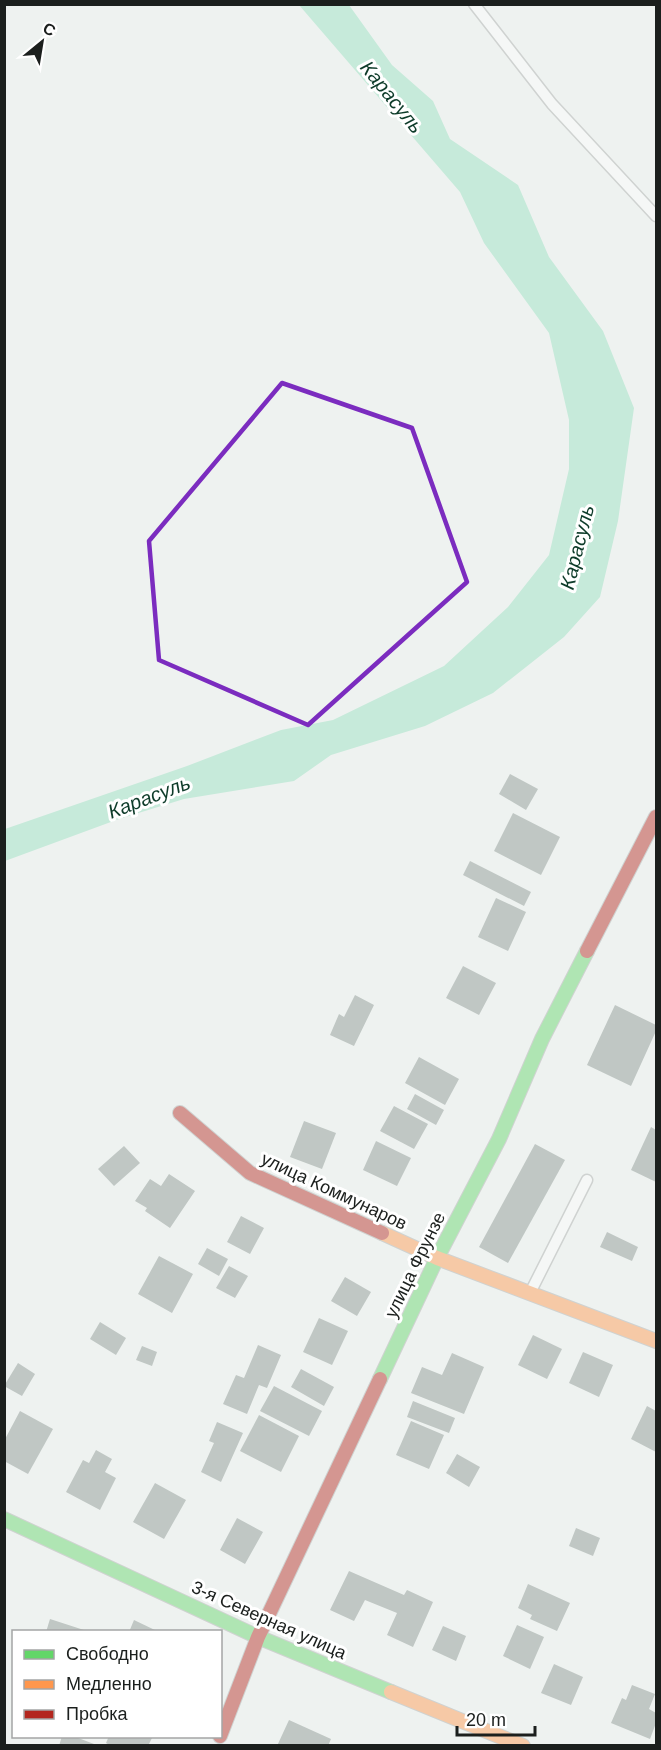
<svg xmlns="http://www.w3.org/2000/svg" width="661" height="1750" viewBox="0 0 661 1750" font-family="Arial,sans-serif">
	<rect width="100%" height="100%" fill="#eef2f0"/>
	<path fill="#96e0bf" d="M299,5H349L392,65L433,101L450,139L518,185L549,257L603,331L634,408L618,521L600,597L564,637L493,693L425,726L331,755L294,781L184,799L119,819L5,861V829L187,766L281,730L333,720L444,666L508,607L549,555L569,469V420L549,333L484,243L460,192Z"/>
	<g fill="#87938e">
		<path d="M510,774L538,789L526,810L499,794Z"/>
		<path d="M513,813L560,837L541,875L494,851Z"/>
		<path d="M470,861L531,892L524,906L463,875Z"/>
		<path d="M496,898L526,912L508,951L478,937Z"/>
		<path d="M463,966L496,983L479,1015L446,998Z"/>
		<path d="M355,995L374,1005L354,1046L330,1035L339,1014L344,1017Z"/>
		<path d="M615,1005L656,1025V1031L631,1086L587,1065Z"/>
		<path d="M419,1057L459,1079L445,1105L405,1083Z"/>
		<path d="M415,1094L444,1110L436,1125L407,1109Z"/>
		<path d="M394,1106L428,1124L414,1149L380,1131Z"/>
		<path d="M304,1121L336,1133L322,1169L290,1157Z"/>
		<path d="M651,1127L656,1130V1182L631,1170Z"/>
		<path d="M376,1141L411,1158L397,1186L363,1170Z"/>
		<path d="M535,1144L565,1160L508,1263L479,1247Z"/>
		<path d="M124,1146L140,1163L114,1186L98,1169Z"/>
		<path d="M169,1174L195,1191L170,1228L145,1211L147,1208L135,1201L150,1179L161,1186Z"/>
		<path d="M241,1216L264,1228L250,1254L227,1242Z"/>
		<path d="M607,1232L638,1247L632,1261L600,1247Z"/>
		<path d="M207,1248L228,1259L219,1276L198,1264Z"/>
		<path d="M159,1256L193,1274L172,1313L138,1294Z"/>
		<path d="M229,1266L248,1276L235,1298L216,1288Z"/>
		<path d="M345,1277L371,1292L357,1316L331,1301Z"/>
		<path d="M319,1318L348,1331L332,1365L303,1352Z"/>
		<path d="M100,1322L126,1338L116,1355L90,1339Z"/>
		<path d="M533,1335L562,1349L547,1379L518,1365Z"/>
		<path d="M258,1345L281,1355L267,1388L259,1385L247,1414L223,1404L236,1375L244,1378Z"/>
		<path d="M142,1346L157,1352L152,1366L136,1360Z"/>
		<path d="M583,1352L613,1365L599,1397L569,1383Z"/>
		<path d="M452,1353L484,1367L464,1414L411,1393L422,1367L442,1375Z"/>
		<path d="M18,1363L35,1374L22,1396L4,1386Z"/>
		<path d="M301,1369L334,1387L324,1406L291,1387Z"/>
		<path d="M274,1386L322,1411L309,1436L260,1411Z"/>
		<path d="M413,1401L455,1418L449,1433L407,1417Z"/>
		<path d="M647,1406L656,1411V1452L631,1439Z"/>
		<path d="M20,1411L53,1429L28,1474L4,1461V1441Z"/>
		<path d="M259,1415L299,1436L281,1472L240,1451Z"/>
		<path d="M411,1421L444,1435L429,1469L396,1455Z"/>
		<path d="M217,1422L243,1433L221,1482L201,1472L214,1443L209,1441Z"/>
		<path d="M96,1450L112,1459L105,1472L116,1478L100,1510L66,1492L83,1460L89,1463Z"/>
		<path d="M457,1454L480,1467L469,1487L446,1473Z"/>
		<path d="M155,1483L186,1500L164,1539L133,1522Z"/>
		<path d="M237,1518L263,1532L245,1564L220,1550Z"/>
		<path d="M576,1528L600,1538L593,1556L569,1546Z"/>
		<path d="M349,1571L404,1595L407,1590L433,1602L413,1647L387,1635L397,1613L365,1600L354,1621L330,1610Z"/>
		<path d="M528,1584L570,1603L557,1631L530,1619L532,1615L518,1608Z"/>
		<path d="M50,1619L87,1631V1632H46Z"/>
		<path d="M134,1620L159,1632H129Z"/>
		<path d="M517,1625L544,1637L530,1669L503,1656Z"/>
		<path d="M443,1626L466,1636L456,1661L432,1650Z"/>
		<path d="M554,1664L583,1677L571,1705L541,1693Z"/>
		<path d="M632,1685L655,1694L649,1709L656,1713V1723L650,1739L611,1723L622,1698L626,1700Z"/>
		<path d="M289,1720L331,1739L328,1746H277Z"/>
		<path d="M62,1736H73L94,1744V1746H59Z"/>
		<path d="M109,1736H153L148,1746H111L106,1743Z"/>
	</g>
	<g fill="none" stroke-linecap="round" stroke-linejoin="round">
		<g stroke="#a9acaa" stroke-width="13">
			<g id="lane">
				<path d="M474,4L552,104L656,216"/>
				<path d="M530,1293L587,1180"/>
			</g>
		</g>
		<g stroke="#a9acaa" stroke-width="16">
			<g id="fast">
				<path d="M380,1379L437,1258L499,1139L542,1039L587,951"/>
				<path d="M4,1519L258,1637L391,1692"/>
			</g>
		</g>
		<g stroke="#a9acaa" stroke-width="16">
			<g id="slow">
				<path d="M382,1233L437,1258L656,1341"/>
				<path d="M391,1692L523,1746"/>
			</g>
		</g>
		<g stroke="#a9acaa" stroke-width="16">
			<g id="jam">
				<path d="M587,951L656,817"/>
				<path d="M180,1113L250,1173L382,1233"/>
				<path d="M220,1736L258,1637L380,1379"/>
			</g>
		</g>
		<use href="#lane" stroke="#fcfdfd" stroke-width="10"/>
		<use href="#fast" stroke="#63d668" stroke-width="14"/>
		<use href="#slow" stroke="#ff974d" stroke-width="14"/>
		<use href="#jam" stroke="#b3261e" stroke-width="14"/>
	</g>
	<path d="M0 0H661V1750H0ZM282,383L412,428L467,582L308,725L159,660L149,541Z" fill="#eef2f0" fill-opacity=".55" fill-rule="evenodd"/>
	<path fill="none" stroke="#7b2cbf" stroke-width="4.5" stroke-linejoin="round" d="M282,383L412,428L467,582L308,725L159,660L149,541Z"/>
	<g text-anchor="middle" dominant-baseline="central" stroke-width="6" stroke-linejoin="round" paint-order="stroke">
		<g font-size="18" fill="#1b1f1d" stroke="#fff">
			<text transform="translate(334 1191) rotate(25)">улица Коммунаров</text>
			<text transform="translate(415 1265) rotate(-64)">улица Фрунзе</text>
			<text transform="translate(269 1620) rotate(24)">3-я Северная улица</text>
		</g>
		<g font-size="20" font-style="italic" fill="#0e3c2a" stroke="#fff">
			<text transform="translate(392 97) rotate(51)">Карасуль</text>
			<text transform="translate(577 547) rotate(-76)">Карасуль</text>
			<text transform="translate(149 797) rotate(-21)">Карасуль</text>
		</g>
	</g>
	<rect width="661" height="1750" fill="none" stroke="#1b1f1d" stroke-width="12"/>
	<rect x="12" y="1630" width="210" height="108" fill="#ffffff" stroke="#a4a5a5" stroke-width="1.5"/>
	<rect x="24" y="1650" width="30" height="9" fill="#63d668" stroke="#a4a5a5" stroke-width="1.5"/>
	<text x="66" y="1660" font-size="18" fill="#1b1f1d">Свободно</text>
	<rect x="24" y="1680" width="30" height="9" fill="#ff974d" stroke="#a4a5a5" stroke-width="1.5"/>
	<text x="66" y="1690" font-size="18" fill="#1b1f1d">Медленно</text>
	<rect x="24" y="1710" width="30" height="9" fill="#b3261e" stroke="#a4a5a5" stroke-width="1.5"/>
	<text x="66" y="1720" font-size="18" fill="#1b1f1d">Пробка</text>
	<g transform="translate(42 42) rotate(30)" stroke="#ffffff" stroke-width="4.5" paint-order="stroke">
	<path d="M0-4.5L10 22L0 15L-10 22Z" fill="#1b1f1d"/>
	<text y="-9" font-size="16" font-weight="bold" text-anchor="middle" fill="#1b1f1d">С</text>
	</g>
	<path d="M457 1726v9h78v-9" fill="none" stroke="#1b1f1d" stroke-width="3"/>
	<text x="466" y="1726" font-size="18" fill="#1b1f1d" stroke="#ffffff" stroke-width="4.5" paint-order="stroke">20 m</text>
</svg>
